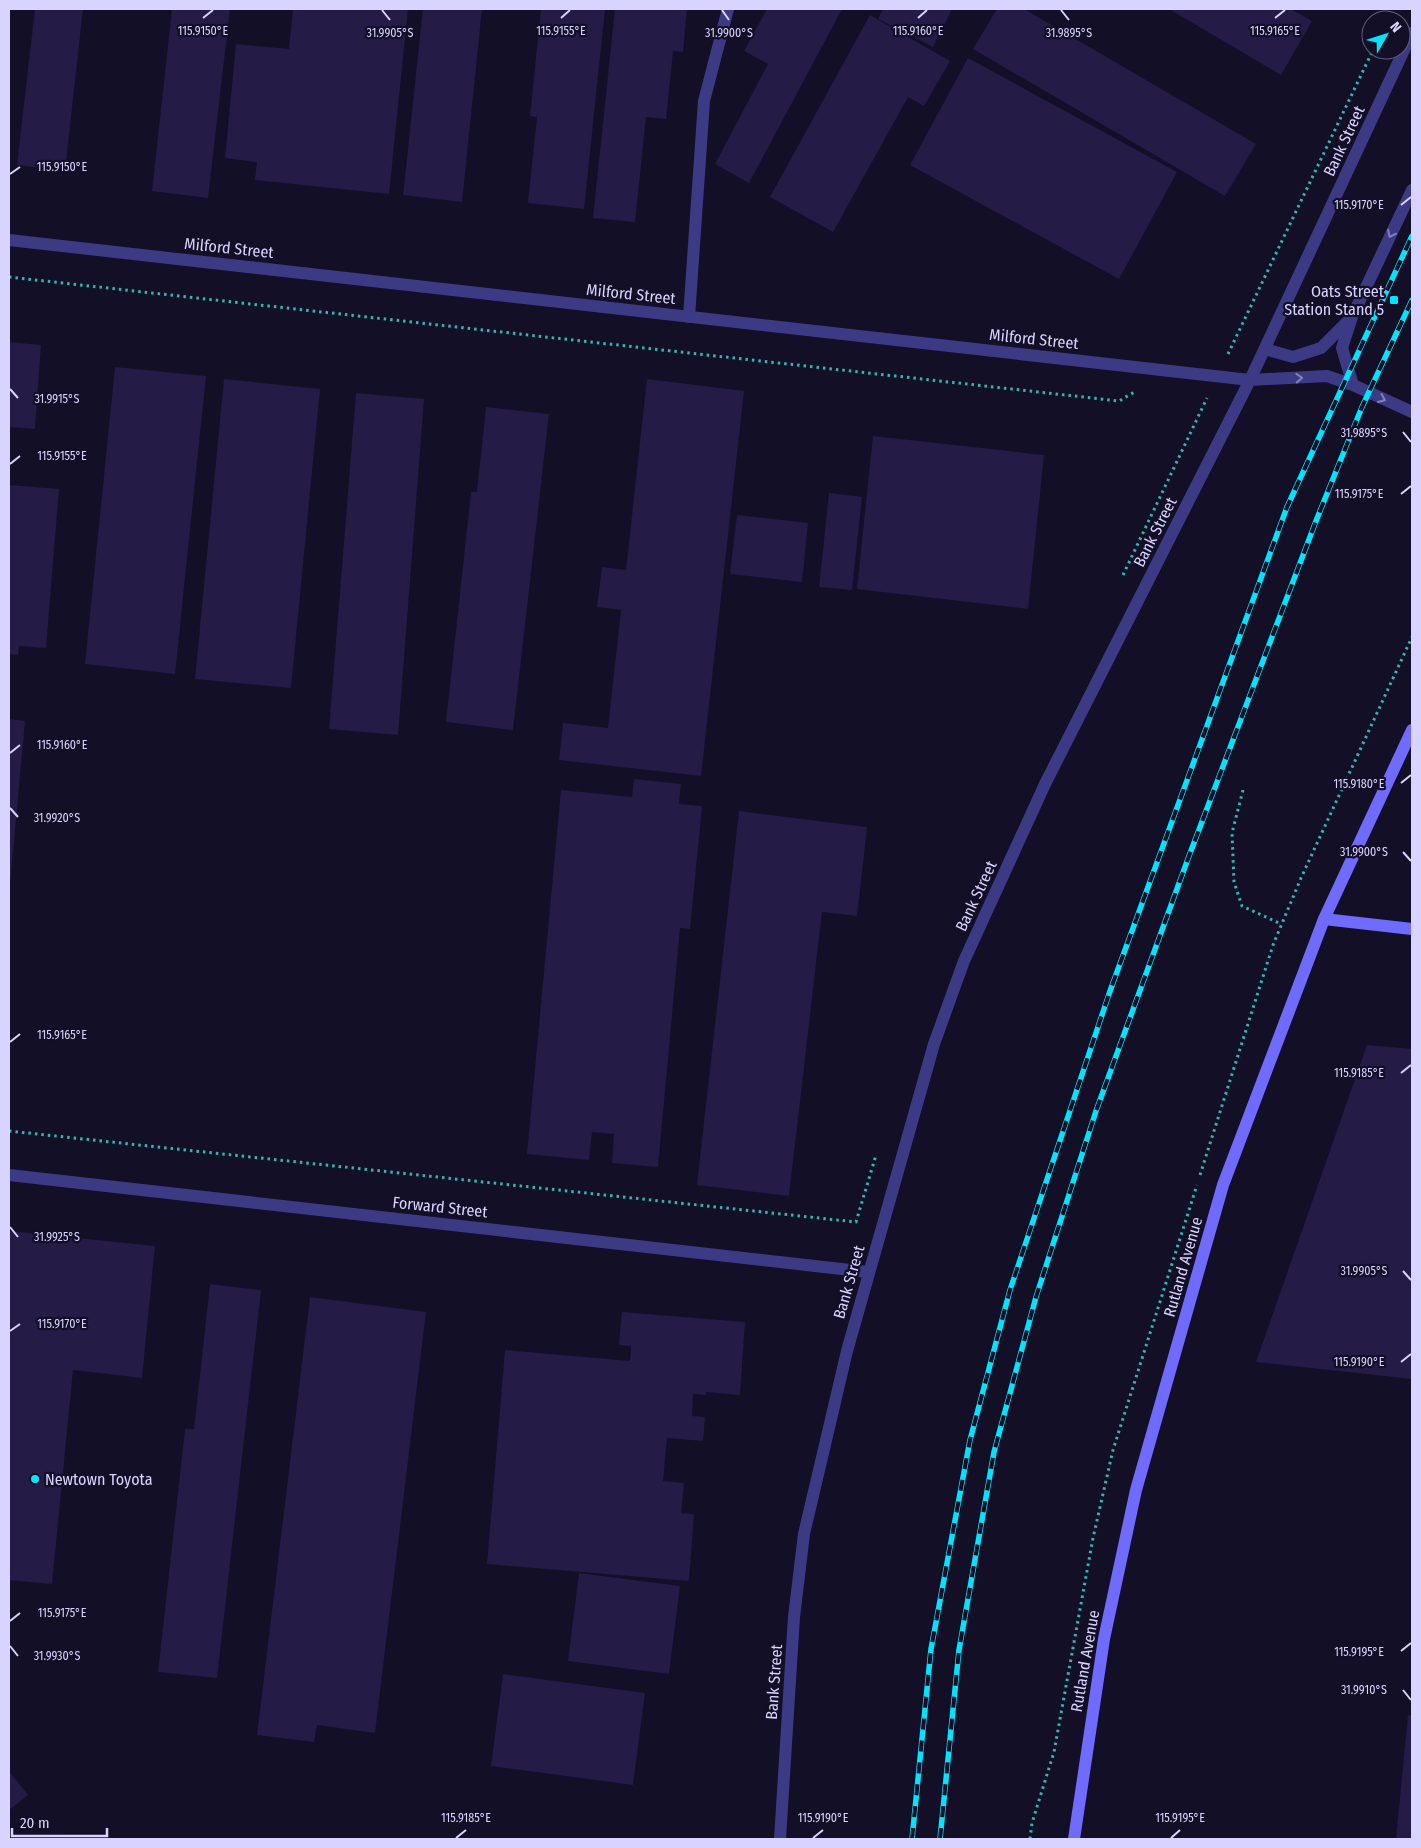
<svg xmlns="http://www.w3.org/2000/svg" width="1421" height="1848" viewBox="0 0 1421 1848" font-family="'Fira Sans Condensed',sans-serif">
	<rect width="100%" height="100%" fill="#130f26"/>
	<g fill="#241b47">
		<path d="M35,9H83L65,171L17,165Z"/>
		<path d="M172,9H230L208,198L152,191Z"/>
		<path d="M293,9H408L389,194L255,180L257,162L225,158L236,44L289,49Z"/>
		<path d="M423,9H482L462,202L403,195Z"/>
		<path d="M541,9H605L584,209L528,203L537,117L530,116Z"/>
		<path d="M615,9H687L683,52L673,51L666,119L646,117L635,222L593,218Z"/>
		<path d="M767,9H842L749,183L715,164L768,64L744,51Z"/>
		<path d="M883,9H952L933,47L878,19Z"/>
		<path d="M997,9H1024L1256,144L1225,196L973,49Z"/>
		<path d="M1169,9H1291L1312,21L1281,75Z"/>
		<path d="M870,15L950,61L924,106L908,97L833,232L770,197Z"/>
		<path d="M968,58L1177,172L1119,279L910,165Z"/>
		<path d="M9,342L41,345L35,429L9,427Z"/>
		<path d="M115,367L206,376L175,674L85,664Z"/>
		<path d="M224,379L320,389L291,688L195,679Z"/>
		<path d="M647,379L744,391L701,776L559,760L563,723L608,728L621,610L597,607L602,567L626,570Z"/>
		<path d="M356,393L424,399L398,735L329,729Z"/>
		<path d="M486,407L549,414L513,730L446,722L471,492H477Z"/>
		<path d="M873,436L1044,455L1028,609L857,589Z"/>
		<path d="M9,485L59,489L46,648L19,646L18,655L9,654Z"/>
		<path d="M829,493L862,497L852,590L819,587Z"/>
		<path d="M737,515L808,523L802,582L730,574Z"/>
		<path d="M9,719L25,721L10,885H9Z"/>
		<path d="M634,779L681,784L679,804L702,806L690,929L680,928L658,1167L612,1163L614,1134L592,1132L589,1160L527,1154L561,790L632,797Z"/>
		<path d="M739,811L867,827L857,916L822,912L789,1196L697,1185Z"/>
		<path d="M1367,1045L1412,1049V1379L1256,1362Z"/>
		<path d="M9,1231L155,1246L142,1378L73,1370L52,1584L9,1580Z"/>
		<path d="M210,1284L261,1290L217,1678L158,1672L185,1429H194Z"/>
		<path d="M310,1297L426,1312L375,1733L317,1725L314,1742L257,1735Z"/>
		<path d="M622,1312L745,1322L740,1395L706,1392V1395L693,1394L692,1416L705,1417L703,1441L667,1438L663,1481L684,1483L681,1513L694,1514L689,1581L487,1564L505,1350L630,1361L631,1346L619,1345Z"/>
		<path d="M579,1573L680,1586L669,1674L568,1661Z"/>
		<path d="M503,1674L645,1693L633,1785L491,1766Z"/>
		<path d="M1408,1715L1412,1716V1839H1396Z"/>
		<path d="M9,1771L28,1795L9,1810Z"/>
	</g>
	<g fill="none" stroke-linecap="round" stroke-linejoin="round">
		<g stroke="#2fb8b0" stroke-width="3" stroke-dasharray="2.5 4" stroke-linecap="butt">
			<path d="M1387,20L1393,9"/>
			<path d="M9,277L1119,401L1136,391"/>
			<path d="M1228,354L1373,50"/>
			<path d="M1123,575L1207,398"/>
			<path d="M1243,790L1232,833L1234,882L1242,906L1281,924"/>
			<path d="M9,1131L856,1222L876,1155"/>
			<path d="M1200,1175L1273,945L1301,878L1412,637"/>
			<path d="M1030,1839L1032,1823L1054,1752L1093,1538L1113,1450L1197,1185"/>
		</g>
		<g stroke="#3d3a85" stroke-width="12">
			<path d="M689,317L704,101L728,9"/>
			<path d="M1265,349L1293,357L1321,348L1350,319"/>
			<path d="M1250,380L1327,376L1353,385L1412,412"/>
			<path d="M1353,385L1342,348L1352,317L1412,190"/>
		</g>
		<g stroke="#3d3a85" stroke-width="12">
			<path d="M9,240L1250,380"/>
			<path d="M9,1175L868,1272"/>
			<path d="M780,1839L794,1617L804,1534L847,1351L934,1044L964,961L1045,784L1250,380L1412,33"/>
		</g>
		<g stroke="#6f6bff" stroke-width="12">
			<path d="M1324,919L1412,929"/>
			<path d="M1074,1839L1104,1639L1136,1490L1223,1185L1324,919L1412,730"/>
		</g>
		<g stroke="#00e5ff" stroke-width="5.5">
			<g id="rail">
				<path d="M912,1839L931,1649L970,1440L1010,1290L1110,991L1287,507L1412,236"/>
				<path d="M940,1839L959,1650L994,1452L1036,1297L1096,1111L1189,856L1316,521L1362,407L1412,300"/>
			</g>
		</g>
		<use href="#rail" stroke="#130f26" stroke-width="4" stroke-dasharray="11" stroke-linecap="butt"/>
	</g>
	<defs><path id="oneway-chevron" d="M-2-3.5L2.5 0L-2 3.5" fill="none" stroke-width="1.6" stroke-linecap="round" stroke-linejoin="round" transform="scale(1.25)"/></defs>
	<g stroke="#837fbc">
		<use href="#oneway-chevron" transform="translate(1391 234) rotate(116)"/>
		<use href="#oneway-chevron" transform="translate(1299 378) rotate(-3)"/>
		<use href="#oneway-chevron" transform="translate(1382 399) rotate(24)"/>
	</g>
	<path fill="none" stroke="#d9d4ff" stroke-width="2" d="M382,10L390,20M722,10L729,20M1061,10L1069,20M203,18L213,10M561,18L570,10M918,18L927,10M1275,18L1285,10M10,174L20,167M1401,205L1411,197M10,389L18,398M1403,432L1411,442M10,464L20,456M1401,494L1411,486M10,753L20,745M1401,783L1411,775M10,808L18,817M1403,852L1411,861M10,1042L20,1034M1401,1073L1411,1065M10,1227L18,1237M1403,1271L1411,1280M10,1331L20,1324M1401,1362L1411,1354M10,1621L20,1613M10,1646L18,1656M1401,1651L1411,1643M1403,1690L1411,1700M456,1838L466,1830M813,1838L823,1830M1171,1838L1180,1830"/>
	<g fill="#00e5ff" stroke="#130f26" stroke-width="2">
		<rect x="1389" y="295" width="10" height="10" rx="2.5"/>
		<circle cx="35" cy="1479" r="5"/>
	</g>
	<g text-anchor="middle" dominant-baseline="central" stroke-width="4.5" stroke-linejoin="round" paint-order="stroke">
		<g font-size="16" fill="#d9d4ff" stroke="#130f26">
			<text transform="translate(1344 141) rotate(-65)">Bank Street</text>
			<text transform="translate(229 248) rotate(6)">Milford Street</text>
			<text transform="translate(631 294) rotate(6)">Milford Street</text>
			<text transform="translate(1034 339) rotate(6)">Milford Street</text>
			<text transform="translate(1155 532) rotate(-63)">Bank Street</text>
			<text transform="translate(976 896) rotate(-65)">Bank Street</text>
			<text transform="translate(440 1207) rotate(6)">Forward Street</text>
			<text transform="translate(1183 1267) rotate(-74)">Rutland Avenue</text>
			<text transform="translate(849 1282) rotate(-74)">Bank Street</text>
			<text transform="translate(1085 1661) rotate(-80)">Rutland Avenue</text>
			<text transform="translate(774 1682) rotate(-86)">Bank Street</text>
		</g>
		<g font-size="16" fill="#d9d4ff" stroke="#130f26" text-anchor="end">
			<text x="1384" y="291">Oats Street<tspan x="1384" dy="18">Station Stand 5</tspan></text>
			<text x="45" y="1479" text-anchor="start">Newtown Toyota</text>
		</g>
	</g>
	<g font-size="12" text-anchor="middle" fill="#d9d4ff" stroke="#130f26" stroke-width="4.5" stroke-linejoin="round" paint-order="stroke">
		<text x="1275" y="35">115.9165°E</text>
		<text x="203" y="35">115.9150°E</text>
		<text x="561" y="35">115.9155°E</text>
		<text x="918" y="35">115.9160°E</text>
		<text x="390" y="37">31.9905°S</text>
		<text x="729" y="37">31.9900°S</text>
		<text x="1069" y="37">31.9895°S</text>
		<text x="62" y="171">115.9150°E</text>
		<text x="1359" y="209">115.9170°E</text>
		<text x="57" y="403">31.9915°S</text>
		<text x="1364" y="437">31.9895°S</text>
		<text x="62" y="460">115.9155°E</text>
		<text x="1359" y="498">115.9175°E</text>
		<text x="62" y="749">115.9160°E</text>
		<text x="1359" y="788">115.9180°E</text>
		<text x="57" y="822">31.9920°S</text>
		<text x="1364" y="856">31.9900°S</text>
		<text x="62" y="1039">115.9165°E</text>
		<text x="1359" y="1077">115.9185°E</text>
		<text x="57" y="1241">31.9925°S</text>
		<text x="1364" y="1275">31.9905°S</text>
		<text x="62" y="1328">115.9170°E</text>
		<text x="1359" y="1366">115.9190°E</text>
		<text x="62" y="1617">115.9175°E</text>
		<text x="1359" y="1656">115.9195°E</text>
		<text x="57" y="1660">31.9930°S</text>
		<text x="1364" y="1694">31.9910°S</text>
		<text x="466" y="1822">115.9185°E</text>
		<text x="823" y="1822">115.9190°E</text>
		<text x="1180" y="1822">115.9195°E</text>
	</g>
	<rect width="1421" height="1848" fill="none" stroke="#d9d4ff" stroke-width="20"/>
	<g transform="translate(1386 35) rotate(51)"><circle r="24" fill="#130f26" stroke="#625e7d"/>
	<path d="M0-4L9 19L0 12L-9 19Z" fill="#00e5ff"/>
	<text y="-8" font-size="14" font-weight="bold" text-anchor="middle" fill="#d9d4ff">N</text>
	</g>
	<path d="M12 1828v8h95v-8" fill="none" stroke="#d9d4ff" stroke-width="2.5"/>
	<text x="20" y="1828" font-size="15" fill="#d9d4ff" stroke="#130f26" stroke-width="4" paint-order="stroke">20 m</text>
</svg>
